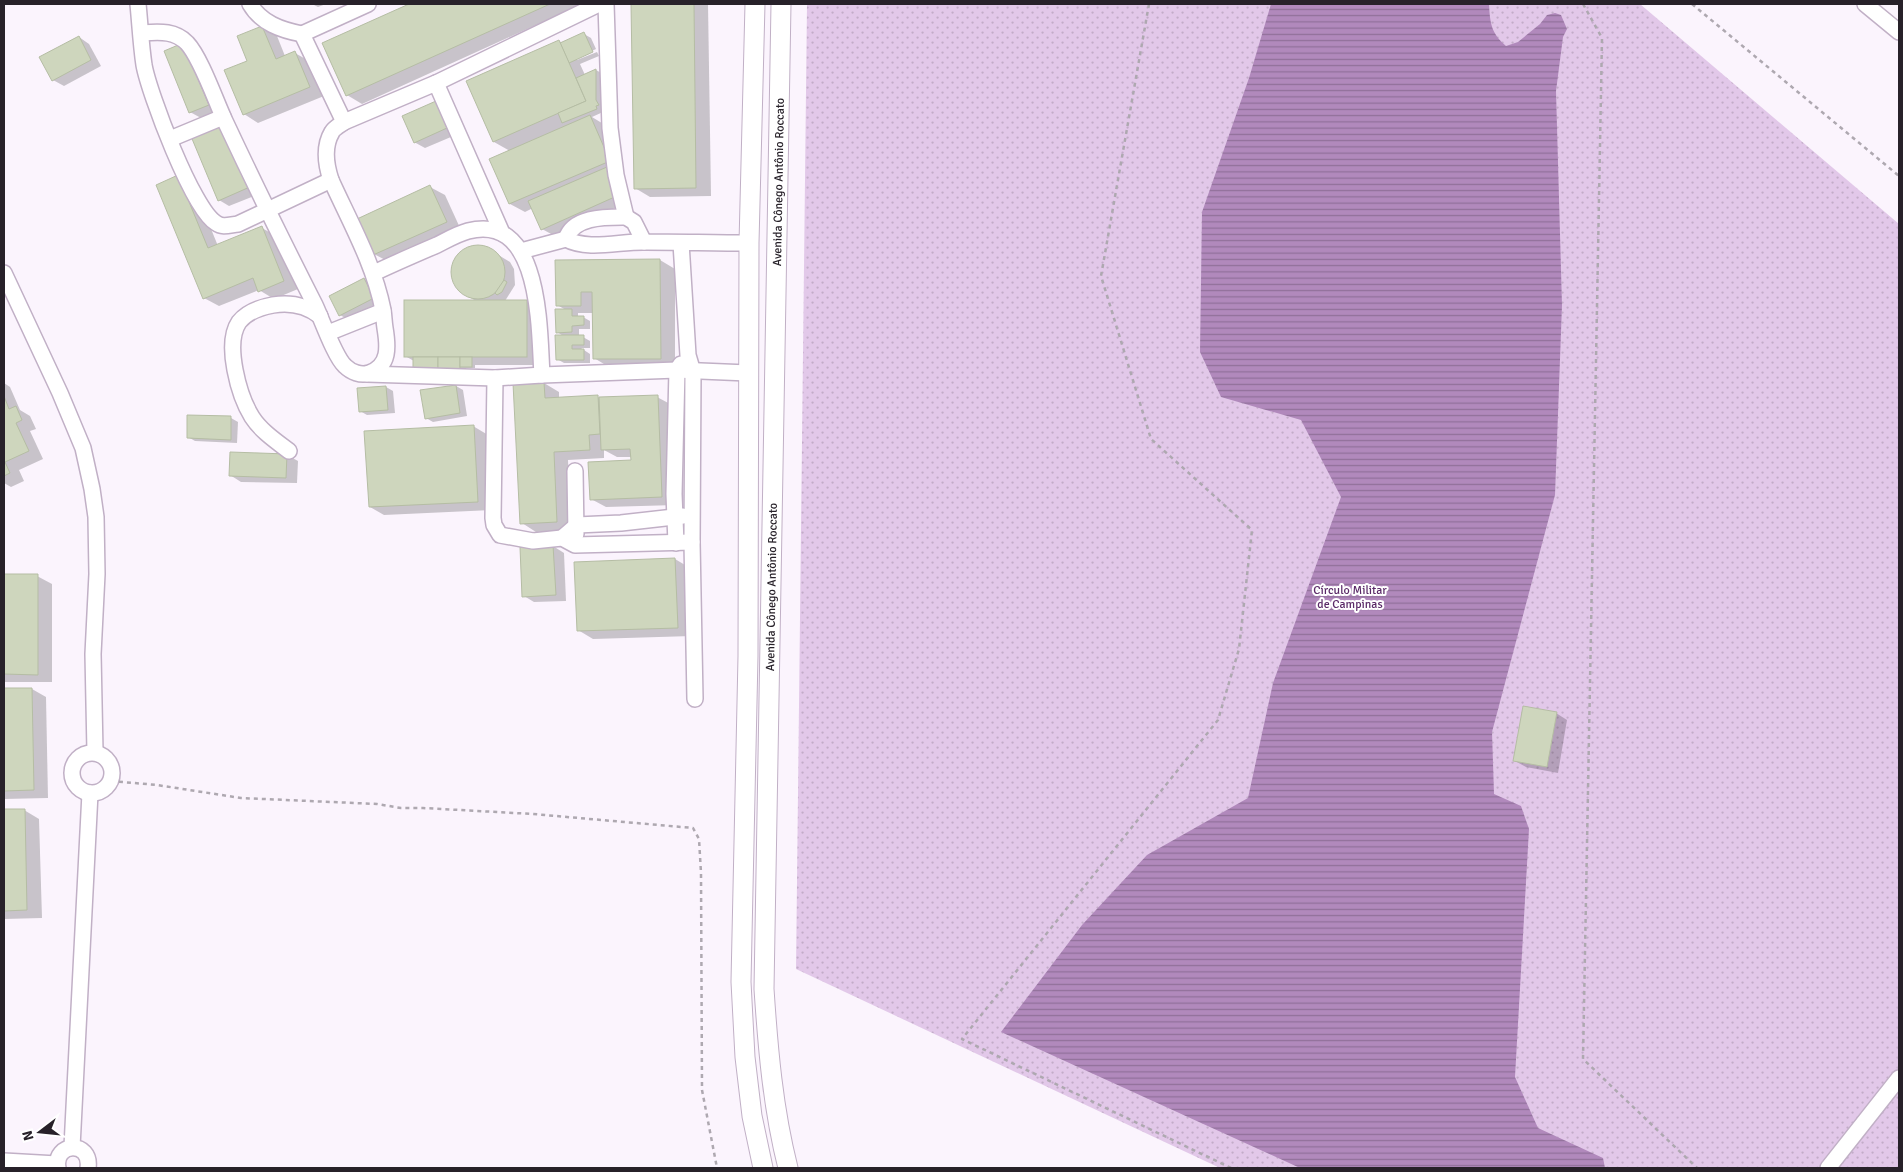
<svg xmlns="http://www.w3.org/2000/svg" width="1903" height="1172" viewBox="0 0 1903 1172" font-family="Signika,sans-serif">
	<defs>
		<pattern id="park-dots" width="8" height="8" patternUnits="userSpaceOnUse" patternTransform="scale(1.25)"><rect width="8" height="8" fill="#e2c8e9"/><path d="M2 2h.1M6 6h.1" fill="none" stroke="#c2acc8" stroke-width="1.8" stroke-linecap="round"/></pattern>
		<pattern id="water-rules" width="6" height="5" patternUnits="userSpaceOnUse" patternTransform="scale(1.25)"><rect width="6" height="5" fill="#b189bc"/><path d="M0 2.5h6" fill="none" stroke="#907099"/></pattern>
	</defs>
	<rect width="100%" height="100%" fill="#fbf4fd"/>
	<path fill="url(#park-dots)" d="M807,4H1640L1899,224V1168H1220L796,969Z"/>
	<path fill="url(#water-rules)" d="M1271,4H1489C1490,23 1491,33 1506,46L1518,42L1540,24L1547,15L1555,13L1561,15L1567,29L1563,37L1556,91L1562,305L1555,495L1492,732L1494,794L1521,806L1529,829L1515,1077L1538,1128L1603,1158L1605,1168H1300L1001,1032L1082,925L1147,855L1248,798L1273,683L1341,497L1301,420L1221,397L1200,352L1202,212L1249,78Z"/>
	<g fill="#0003">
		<path d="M312,4H326L318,7Z"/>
		<path d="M412,4H582L362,104L347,95L324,44Z"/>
		<path d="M632,4H708L711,196L650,197L635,188Z"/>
		<path d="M262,27L277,36L285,56L295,53L309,61L324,96L258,123L244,114L249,62Z"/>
		<path d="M584,34L591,38L596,49L577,58V60L597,52L599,56L580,64L585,75L596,70L603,74V112L592,117L605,125L624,169L615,173L629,202L553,235L542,229L533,208L525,212L510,204L491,159L510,151L494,142L559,41L562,43Z"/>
		<path d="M79,37L89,44L101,66L64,86L53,80Z"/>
		<path d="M183,44L219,111L201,118L190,112Z"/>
		<path d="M435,102L458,134L425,148L414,142Z"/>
		<path d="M191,135L262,193L229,206L219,200Z"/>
		<path d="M178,177L193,185L218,246L262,228L276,236L298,289L274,299L259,290L219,306L204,298Z"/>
		<path d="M430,187L445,195L461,230L389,262L374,254Z"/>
		<path d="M475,246H484L495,253L510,262L514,269L515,285L505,301H527L542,310V365H475V368H466V374L414,361L405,356L476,301L462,293L456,286L452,278V269L454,260L459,253L467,248Z"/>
		<path d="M660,260L675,269V367H609L594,358V313H578V317H583L590,321V329H579V337H583L590,341V348H581L590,354V363H564L557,359L565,337L557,332L566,310L557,305L556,261Z"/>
		<path d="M364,279L371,283L380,302L347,319L340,315Z"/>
		<path d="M4,383L10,387L20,410L30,416L36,429L30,431L43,459L19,470L24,481L11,487L4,483Z"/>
		<path d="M544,383L559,392V398L657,397L672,405L676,505L606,507L591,499L632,461V457H617L604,450V458L568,460L571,530L536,532L522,523Z"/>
		<path d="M456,386L463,390L467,416L433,422L426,418Z"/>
		<path d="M386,387L393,391L395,413L367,415L360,411Z"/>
		<path d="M231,418L238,422L237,443L195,441L188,437Z"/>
		<path d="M473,426L488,435L492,510L384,515L370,507Z"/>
		<path d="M287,455L298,461L297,483L241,482L230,475Z"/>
		<path d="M553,546L564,553L566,601L534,602L524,596Z"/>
		<path d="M675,559L690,568L692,636L593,639L578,630Z"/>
		<path d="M4,576H37L52,584V682H4Z"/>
		<path d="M4,689H32L46,697L48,798L4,799Z"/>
		<path d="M1556,713L1567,720L1558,773L1526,767L1515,761Z"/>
		<path d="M24,810L39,819L42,918L4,919V811Z"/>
	</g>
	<g fill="#ced6bd" stroke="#b5bda4">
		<path d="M409,4H550L346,96L322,43Z"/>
		<path d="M631,4H694L696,188L634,189Z"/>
		<path d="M262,26L276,59L295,51L310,87L243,115L224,70L247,61L237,36Z"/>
		<path d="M584,32L593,52L569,63L560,43Z"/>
		<path d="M79,36L91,60L52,81L39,57Z"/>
		<path d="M559,40L586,101L493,142L466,81Z"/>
		<path d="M183,43L209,105L189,113L164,51Z"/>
		<path d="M596,69V100L599,105L596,106L597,109L562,123L558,113L586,101L576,78Z"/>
		<path d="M436,101L447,128L414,143L402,116Z"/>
		<path d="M590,115L610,161L509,204L489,159Z"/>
		<path d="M224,120L252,186L218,201L190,134Z"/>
		<path d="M607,167L619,195L541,230L528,201Z"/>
		<path d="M178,175L208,248L262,226L284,281L258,292L253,278L203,299L156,185Z"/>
		<path d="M430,185L447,222L373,255L357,219Z"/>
		<circle cx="478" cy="272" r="27"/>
		<path d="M660,259L661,359H593L592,292H581V306H556L555,260Z"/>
		<path d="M364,278L374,298L339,316L329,296Z"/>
		<path d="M504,280L507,282L502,292L497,295L495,293Z"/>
		<rect x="404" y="300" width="123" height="57"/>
		<path d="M555,309H572V316H584V325L572,326V332L556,333Z"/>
		<path d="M555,335H584V345H572V349H584V360H556Z"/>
		<rect x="413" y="357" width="25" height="14"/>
		<rect x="438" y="357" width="22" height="14"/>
		<rect x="460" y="357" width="12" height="10"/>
		<path d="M544,382L545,398L598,395L600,434L589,435L590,450L554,452L557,522L520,524L513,383Z"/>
		<path d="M456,385L460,413L425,419L420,390Z"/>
		<path d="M386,386L388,410L359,412L357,388Z"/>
		<path d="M658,395L662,497L590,500L588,462L631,460L630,449L601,450L599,397Z"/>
		<path d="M4,396L9,409L16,406L22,420L16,423L29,451L5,462L10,473L4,476Z"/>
		<path d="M187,415L231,416V440L187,438Z"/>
		<path d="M474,425L478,502L369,507L364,431Z"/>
		<path d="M230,452L287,454L286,478L229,476Z"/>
		<path d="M553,545L556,595L522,597L520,547Z"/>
		<path d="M675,558L678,628L577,631L574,562Z"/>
		<path d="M4,574H38V675L4,674Z"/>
		<path d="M4,688H32L34,790L4,791Z"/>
		<path d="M1523,706L1557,712L1547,767L1513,761Z"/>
		<path d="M4,809H25L27,910L4,911Z"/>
	</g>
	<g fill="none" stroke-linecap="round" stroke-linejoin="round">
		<g stroke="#c1b0c6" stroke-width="18">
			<g id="minor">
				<path d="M138,4C140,24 141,45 144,65C149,93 193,210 216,223C223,228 229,225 238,224L331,180"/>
				<path d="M250,4C261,23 281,30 302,34"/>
				<path d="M368,4L302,34L344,122L436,83L599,4"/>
				<path d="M606,4L610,128L616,175L626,217"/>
				<path d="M1865,4L1899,32"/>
				<path d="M141,33C159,32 174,30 187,43C201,58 216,102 225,121C254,183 284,244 315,305C322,320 335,357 345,366C351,372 361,376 369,373C390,366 388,346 385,328C384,322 384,316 383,310C374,264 350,222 331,180C326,165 323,147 332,132C334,128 340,125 344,122"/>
				<path d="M436,83L502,233"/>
				<path d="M170,139L223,117"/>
				<path d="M566,239C573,216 606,217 626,217L634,222L644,242"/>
				<path d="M681,243L688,355L693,372L692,542L695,699"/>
				<path d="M521,251L566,239C588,251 621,241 646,242C680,242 715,243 749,243"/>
				<path d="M4,273L60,393L83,448L92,489L96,517L97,574L93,654L95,752"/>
				<path d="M374,273C395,263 416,254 437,245C447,240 457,234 468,231C542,212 539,330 542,375"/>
				<path d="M328,333L383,311"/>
				<path d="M367,374L495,378L542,375L677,370L748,373"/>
				<path d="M495,378L493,518L494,525L500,535L533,541L562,538L575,545L692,542"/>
				<path d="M289,451C276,441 261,431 252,417C239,396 224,344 239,322C247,312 262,307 273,305C291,302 307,306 320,316"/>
				<path d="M575,471L576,534"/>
				<path d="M562,538L577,525L621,523L683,516"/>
				<path d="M676,543L674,494L677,370L681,364"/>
				<circle cx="92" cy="773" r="20"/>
				<path d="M72,1147L90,793"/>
				<path d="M4,1161L57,1164"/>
				<path d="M58,1168C53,1142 92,1140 88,1168"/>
				<path d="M1828,1168L1899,1078"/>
			</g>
		</g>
		<g stroke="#c1b0c6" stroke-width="21">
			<g id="major">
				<path d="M755,4L749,243L748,656L741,982L745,1057L752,1116L763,1168"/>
				<path d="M781,4L764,989C768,1049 773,1109 788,1168"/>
			</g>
		</g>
		<g stroke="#aea8b0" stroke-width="2.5" stroke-dasharray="4 4" stroke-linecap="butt">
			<path d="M1149,4L1101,276L1151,439L1252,530L1239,649L1218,720L962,1039L1231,1168"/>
			<path d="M1583,4L1602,38L1583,1059L1697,1168"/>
			<path d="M1692,4L1899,176"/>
			<path d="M111,781L157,785L241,798L377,804L401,808H423L533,814L693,828L699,839L701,873L702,1090L717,1168"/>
		</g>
		<use href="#minor" stroke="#fff" stroke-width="15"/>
		<use href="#major" stroke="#fff" stroke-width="19"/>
	</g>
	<g text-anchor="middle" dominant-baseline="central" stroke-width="4" stroke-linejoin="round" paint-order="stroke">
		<g font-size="12" fill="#272129" stroke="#fff">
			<text transform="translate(779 182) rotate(-89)">Avenida Cônego Antônio Roccato</text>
			<text transform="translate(772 587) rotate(-89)">Avenida Cônego Antônio Roccato</text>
		</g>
		<g font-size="12" fill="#5a2967" stroke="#fff">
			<text x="1350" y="590">Círculo Militar<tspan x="1350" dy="14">de Campinas</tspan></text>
		</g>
	</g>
	<rect width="1903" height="1172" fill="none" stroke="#272129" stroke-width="10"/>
	<g transform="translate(40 1132) rotate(254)" stroke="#ffffff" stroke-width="4" paint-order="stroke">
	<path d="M0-4L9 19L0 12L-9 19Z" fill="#272129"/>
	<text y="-8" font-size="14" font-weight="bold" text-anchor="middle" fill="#272129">N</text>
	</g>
</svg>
